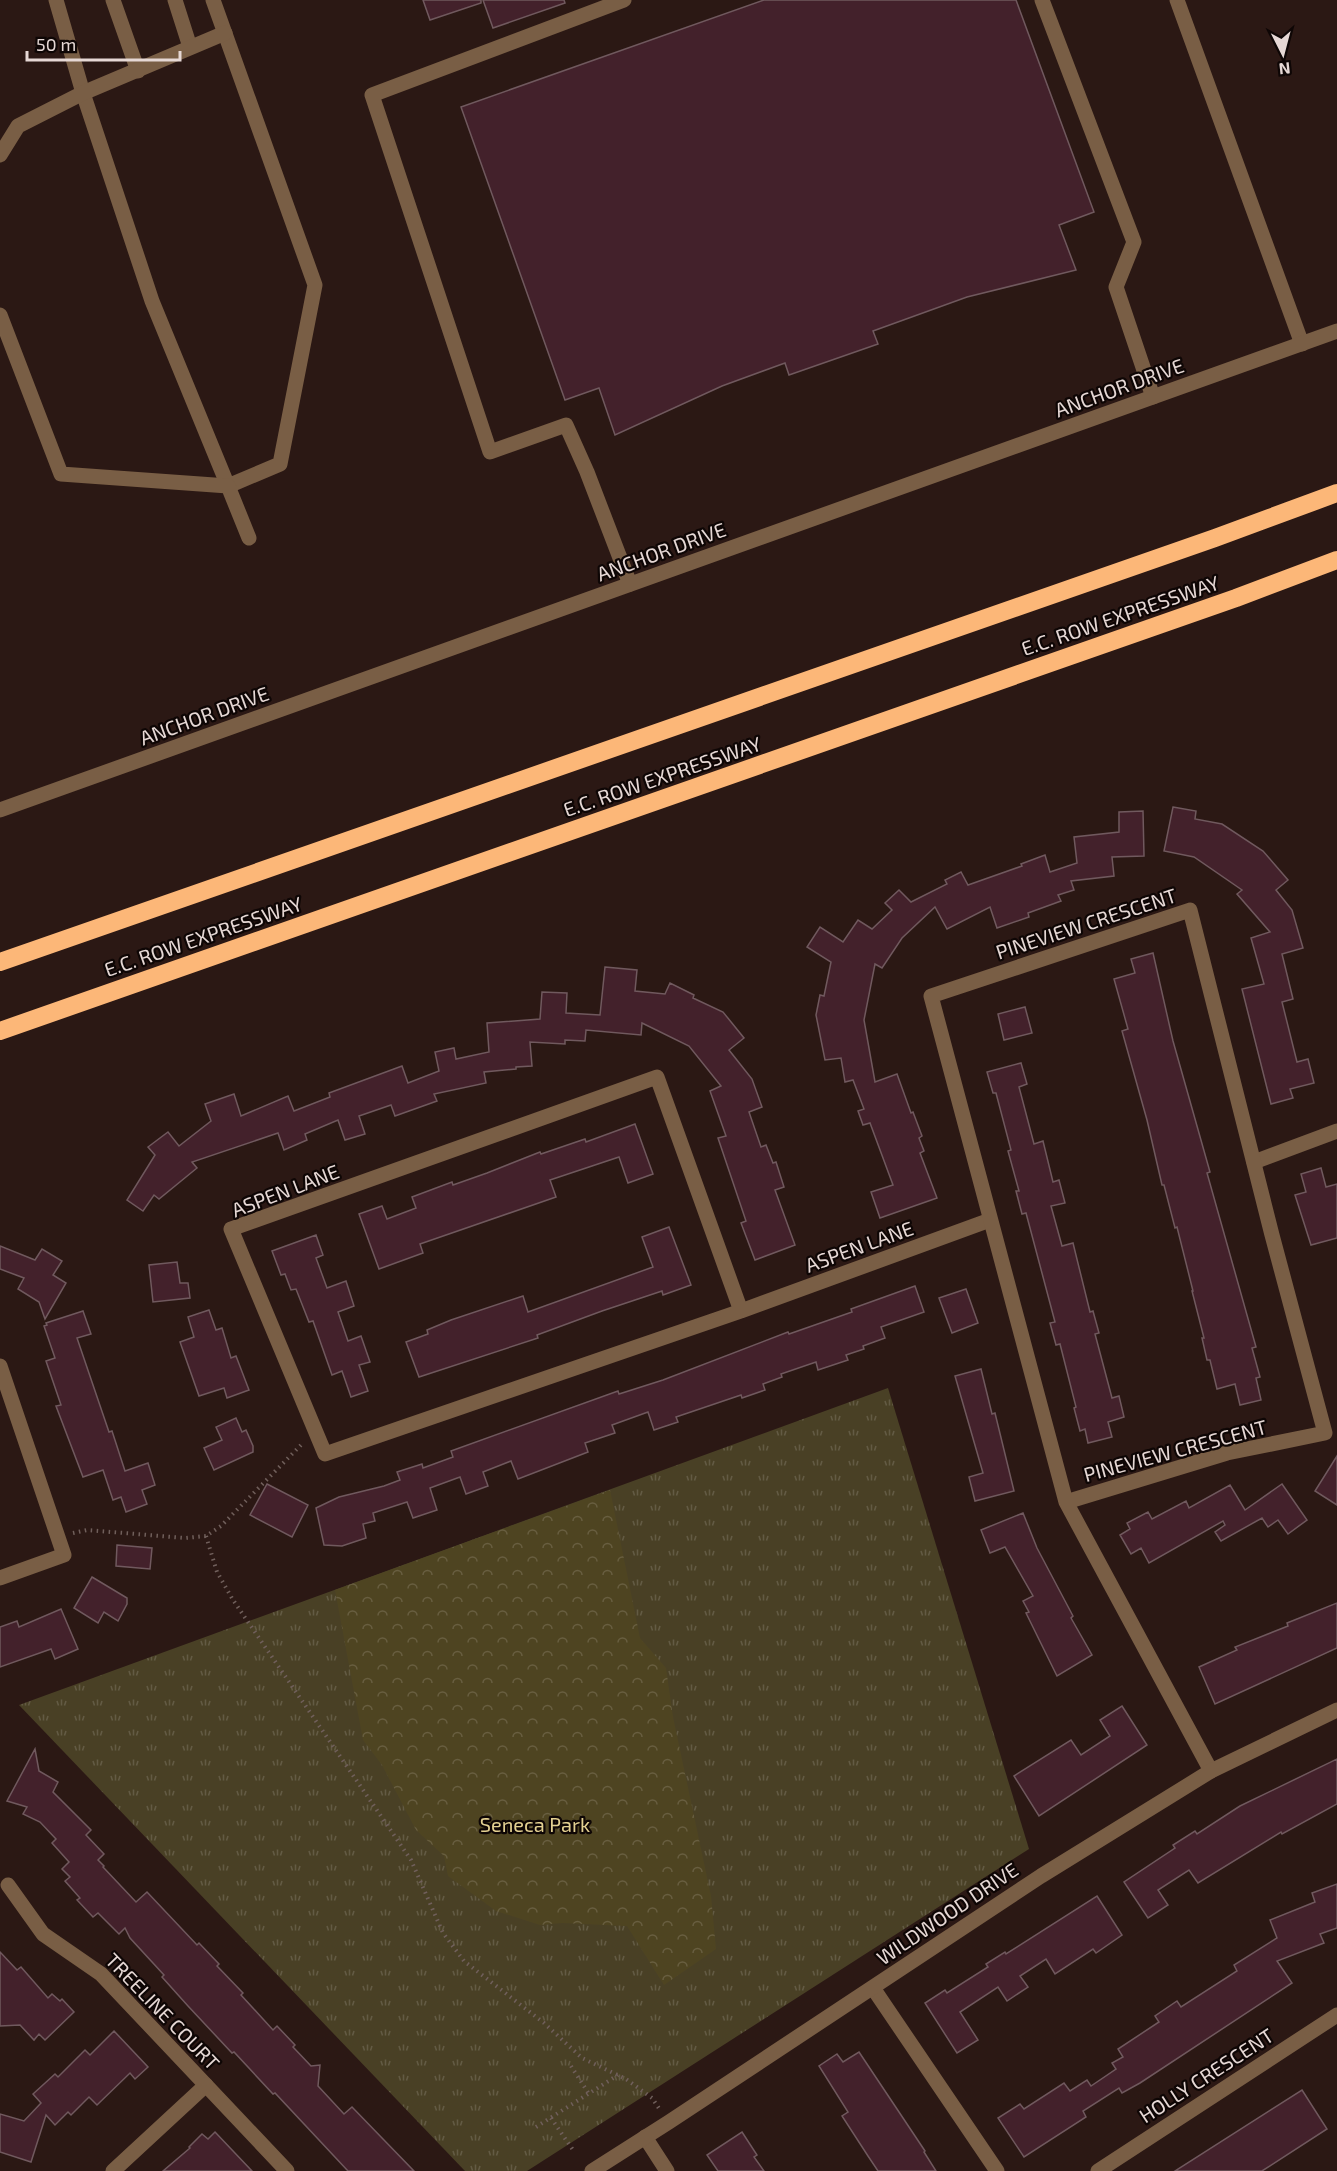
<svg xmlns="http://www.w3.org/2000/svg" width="1337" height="2171" viewBox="0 0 1337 2171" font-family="'Exo 2',sans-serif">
	<defs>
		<pattern id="grass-tufts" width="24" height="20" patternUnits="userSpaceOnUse" patternTransform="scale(1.5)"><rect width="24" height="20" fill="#494025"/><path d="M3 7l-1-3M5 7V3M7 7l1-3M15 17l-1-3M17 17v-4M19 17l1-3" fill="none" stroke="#635b44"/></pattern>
		<pattern id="forest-crowns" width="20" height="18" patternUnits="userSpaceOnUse" patternTransform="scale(1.5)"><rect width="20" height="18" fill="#4e4421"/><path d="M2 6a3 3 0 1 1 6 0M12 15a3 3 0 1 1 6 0" fill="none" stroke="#685e40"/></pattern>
	</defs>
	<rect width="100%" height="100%" fill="#2b1814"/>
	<path fill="url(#grass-tufts)" d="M888,1388L1029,1849L527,2171H465L19,1705Z"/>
	<path fill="url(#forest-crowns)" d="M610,1490L640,1638L666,1668L673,1717L711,1896L716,1949L664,1985L627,1926L562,1923L540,1925L496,1911L448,1876L444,1856L416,1830L382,1765L363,1740L335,1590Z"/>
	<g fill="#43212b" stroke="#70595e" stroke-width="1.5">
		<path d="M423,0H481V3L430,20Z"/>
		<path d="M483,0H564L565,3L493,28Z"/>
		<path d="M764,0H1016L1094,212L1059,225L1076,270L967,297L873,331L878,344L789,375L785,363L722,386L615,435L599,388L565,400L461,107Z"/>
		<path d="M1173,807L1196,811L1195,819L1222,824L1263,851L1288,880L1276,890L1292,910L1303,948L1282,954L1293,999L1282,1002L1297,1062L1308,1059L1314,1083L1290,1089L1293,1098L1271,1104L1242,989L1264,984L1251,938L1270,932L1237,894L1242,890L1194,857L1164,851Z"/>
		<path d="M1143,811L1144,856L1112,857L1114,876L1071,881L1074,890L1058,895L1061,901L1028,913L1029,917L997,928L990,907L947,929L935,907L902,938L882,968L875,964L864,1020L875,1082L897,1074L911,1113L913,1112L922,1136L919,1138L924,1151L920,1153L937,1198L880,1218L871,1192L893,1185L870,1123L863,1125L858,1111L864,1109L853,1080L845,1082L841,1058L825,1060L816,1015L820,995L824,996L831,962L807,947L820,927L843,942L858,920L872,929L892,910L885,903L899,890L911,902L947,884L945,880L961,872L968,885L1022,866L1021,864L1045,855L1050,872L1077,863L1074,837L1119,832V812Z"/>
		<path d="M1153,953L1173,1041L1210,1172L1207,1173L1256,1347L1252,1348L1260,1377L1256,1378L1261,1400L1240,1405L1235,1384L1217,1389L1210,1360H1207L1202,1338H1204L1192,1291H1193L1177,1227L1175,1228L1164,1185H1162L1147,1120L1122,1031L1128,1029L1114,979L1135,973L1131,959Z"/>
		<path d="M605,967L637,970L635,991L665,994L670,983L694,995L693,998L723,1012L744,1038L729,1050L752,1079L762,1107L749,1112L761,1147L766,1145L773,1163L776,1162L784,1187L775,1190L795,1245L755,1260L741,1223L746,1221L718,1138L726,1136L710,1091L721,1086L689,1046L642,1023L641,1035L586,1030L585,1041L565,1040V1044L530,1042L532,1066L516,1067V1069L484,1072L486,1083L434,1094L437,1101L395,1116L391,1105L359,1116L365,1134L345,1140L338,1120L305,1134L307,1140L284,1150L278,1133L192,1162L197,1168L159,1199L154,1195L143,1211L127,1200L155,1155L148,1147L168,1132L179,1146L211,1121L205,1104L234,1094L241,1116L288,1096L294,1111L330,1097L329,1093L402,1066L408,1083L439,1071L435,1052L454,1048L456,1059L489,1052L487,1023L540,1019L542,992L567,993L566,1013L600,1015Z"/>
		<path d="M1025,1007L1032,1033L1004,1040L998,1014Z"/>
		<path d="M1021,1063L1027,1084L1019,1087L1034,1144L1043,1141L1053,1182L1059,1180L1065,1203L1051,1206L1062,1246L1073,1243L1090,1312L1093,1311L1099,1333L1095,1334L1112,1398L1119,1396L1124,1417L1108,1422L1112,1437L1088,1443L1085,1429L1080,1431L1074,1408L1076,1407L1060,1344L1056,1345L1050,1323L1055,1322L1026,1213L1022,1214L1016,1191H1019L1008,1151L1011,1150L996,1093H993L987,1072Z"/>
		<path d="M635,1124L653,1174L628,1183L619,1157L550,1180L556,1197L420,1244L423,1253L379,1269L359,1214L382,1206L387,1219L416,1208L412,1197L452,1182L453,1185L487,1173L540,1152L541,1154L585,1139L586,1142Z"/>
		<path d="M1321,1168L1326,1187L1337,1184V1238L1311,1245L1295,1195L1306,1192L1301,1174Z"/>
		<path d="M669,1227L691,1285L663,1295L662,1291L602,1311L537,1335L538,1338L419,1377L406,1342L428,1334L427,1330L451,1320L523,1296L528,1312L653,1267L642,1237Z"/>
		<path d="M316,1235L323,1255L316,1258L327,1288L346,1281L354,1306L338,1312L348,1341L361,1336L370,1362L359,1365L368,1391L351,1397L342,1371L332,1375L313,1321L309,1322L296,1289L291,1290L285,1274L281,1275L272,1251Z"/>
		<path d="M0,1246L35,1260L42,1249L62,1261L53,1275L66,1283L45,1319L39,1302L18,1289L24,1278L0,1269Z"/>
		<path d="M177,1262L180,1283H188L190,1298L153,1302L149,1265Z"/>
		<path d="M915,1286L924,1312L881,1327L885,1338L863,1346L864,1349L846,1355L848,1360L818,1370L816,1362L781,1374L782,1377L763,1384L765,1390L742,1398L741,1395L676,1417L678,1422L654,1430L648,1412L612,1425L615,1433L585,1443L588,1452L518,1479L511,1461L483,1472L488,1486L466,1494L460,1477L430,1488L437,1510L413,1518L407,1502L373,1513L375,1521L363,1524L366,1538L342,1546L324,1545L316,1508L339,1497L384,1486L400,1480L397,1472L422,1464L423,1468L453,1457L451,1451L618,1391L619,1394L663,1380L788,1332L789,1334L852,1312L851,1309Z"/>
		<path d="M966,1289L978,1323L952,1333L939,1298Z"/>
		<path d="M209,1310L216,1330L222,1328L231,1358L236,1356L249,1390L227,1398L224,1388L199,1396L180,1342L194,1337L188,1317Z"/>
		<path d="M83,1311L91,1334L77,1338L109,1432L112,1431L125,1471L148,1463L155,1485L142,1490L147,1504L126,1512L121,1497L113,1500L103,1470L83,1477L56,1406L61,1405L46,1361L55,1358L44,1326L47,1325L46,1323Z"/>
		<path d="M981,1369L992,1414L995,1413L1014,1491L975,1501L969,1477L983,1473L955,1376Z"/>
		<path d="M236,1418L242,1432L246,1430L253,1446V1452L214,1470L204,1448L222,1440L216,1427Z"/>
		<path d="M1337,1456V1505L1315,1491Z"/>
		<path d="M267,1484L308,1505L292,1537L250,1515Z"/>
		<path d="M1282,1484L1307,1520L1288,1534L1278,1520L1268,1527L1262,1518L1221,1541L1215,1532L1225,1525L1223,1521L1149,1563L1141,1548L1131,1554L1120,1535L1130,1529L1127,1523L1148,1512L1152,1519L1186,1501L1189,1508L1230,1485L1245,1510Z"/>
		<path d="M1023,1513L1037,1548L1073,1616L1071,1618L1092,1655L1057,1676L1026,1613L1029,1612L1023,1601L1033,1596L1005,1547L990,1553L981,1530Z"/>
		<path d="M117,1545L152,1548L150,1569L116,1566Z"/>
		<path d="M92,1577L127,1598V1604L118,1621L104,1612L98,1623L74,1608Z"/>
		<path d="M1337,1603V1648L1215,1704L1199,1667L1237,1650L1235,1647L1288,1626L1287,1623Z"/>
		<path d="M61,1609L78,1649L55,1659L51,1649L0,1667V1627L17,1621L19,1627Z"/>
		<path d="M1122,1706L1147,1745L1039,1816L1014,1776L1071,1740L1081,1755L1110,1736L1100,1720Z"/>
		<path d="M35,1749L39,1771L58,1782L53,1792L91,1830L86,1835L104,1854L98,1860L104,1866L103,1867L136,1902L147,1892L197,1945L199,1943L219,1964L217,1966L243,1993L241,1995L273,2030L277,2026L295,2045L293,2047L311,2066L320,2065L318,2086L344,2114L352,2107L414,2171H348L275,2093L273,2094L234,2052L232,2053L188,2006L162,1977L164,1975L130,1938L125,1928L119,1934L98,1913L93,1917L77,1900L80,1898L65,1881L70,1877L62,1869L69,1862L52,1843L56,1839L40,1822L23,1814L27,1807L7,1801Z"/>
		<path d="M1337,1759V1804L1282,1834L1281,1832L1198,1883L1189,1870L1158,1890L1168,1905L1148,1918L1124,1882L1175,1848L1173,1845L1195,1831L1197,1834L1240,1806Z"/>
		<path d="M1337,1884V1928L1320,1934L1324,1943L1277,1961L1292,1983L1140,2083L1122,2093L1119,2088L1083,2111L1086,2117L1024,2157L998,2118L1020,2104L1024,2109L1064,2083L1070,2091L1087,2080L1091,2086L1116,2069L1112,2063L1123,2057L1118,2049L1159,2022L1155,2016L1177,2001L1181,2007L1237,1971L1234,1965L1277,1938L1270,1920L1315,1902L1312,1893Z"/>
		<path d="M1097,1896L1122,1935L1096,1953L1093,1949L1055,1974L1046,1959L1020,1976L1028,1987L1007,2001L998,1987L960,2012L978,2040L957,2053L925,2003L945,1990L947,1993L988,1967L986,1964L1005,1952L1006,1954Z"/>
		<path d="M0,1952L17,1970L21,1967L48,1998L52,1994L60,2001L62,1999L74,2012L45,2040L39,2034L34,2040L20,2025L0,2026Z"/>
		<path d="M114,2031L148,2067L135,2079L130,2073L97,2105L89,2097L71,2115L68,2112L55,2125L46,2115L31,2162L0,2152V2114L24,2121L41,2103L33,2094L55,2074L58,2077L85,2050L90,2055Z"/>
		<path d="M859,2052L925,2151L924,2152L936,2171H878L868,2156L842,2116L848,2112L819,2066L837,2054L843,2062Z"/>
		<path d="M1302,2090L1327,2129L1262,2171H1175Z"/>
		<path d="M215,2132L252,2171H163L190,2148L189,2147L202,2134L208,2139Z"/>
		<path d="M742,2132L757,2155L754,2157L764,2171H718L707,2155Z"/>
	</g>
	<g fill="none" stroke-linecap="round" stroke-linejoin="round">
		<g stroke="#705f5b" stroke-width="4" stroke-dasharray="1.5 4.5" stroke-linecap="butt">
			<path d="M73,1533L87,1530L185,1538L206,1536L221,1526L303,1443"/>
			<path d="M206,1536L217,1572L233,1600L411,1860L443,1933L464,1961L544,2023L582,2058L626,2079L652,2098L660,2110"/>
			<path d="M571,2066L589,2094"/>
			<path d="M551,2118L573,2150"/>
			<path d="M536,2127L618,2075"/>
		</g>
		<g stroke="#795e45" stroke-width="15">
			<path d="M56,0L83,93L152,301L228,486L280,464L315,285L213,0"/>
			<path d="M113,0L138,71"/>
			<path d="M175,0L190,47"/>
			<path d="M624,0L372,95L490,452L566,425L587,472L630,584"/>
			<path d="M1042,0L1134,242L1116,287L1153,397"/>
			<path d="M1177,0L1302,344"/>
			<path d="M0,155L18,126L83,93L225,33"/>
			<path d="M0,315L61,474L228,486L249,538"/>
			<path d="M0,810L1337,331"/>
			<path d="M1254,1162L1337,1131"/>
			<path d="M741,1311L325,1454L231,1229L657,1077L741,1311L990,1220"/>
			<path d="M0,1366L64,1555L0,1578"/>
			<path d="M1066,1502L1227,1453L1325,1433L1272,1235L1190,910L931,996L1066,1502L1211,1771"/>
			<path d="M8,1885L43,1934L101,1974L287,2171"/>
			<path d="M873,1988L997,2171"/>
			<path d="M645,2137L667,2171"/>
			<path d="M113,2171L206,2085"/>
			<path d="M592,2171L669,2122L1041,1876L1211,1771L1337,1710"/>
			<path d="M1098,2171L1337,2015"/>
		</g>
		<g stroke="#fcb778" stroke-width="18">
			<path d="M0,962L1215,538L1337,493"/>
			<path d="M0,1031L1236,598L1337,560"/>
		</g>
	</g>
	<g text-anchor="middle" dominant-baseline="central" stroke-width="4.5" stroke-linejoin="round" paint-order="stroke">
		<g font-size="20" fill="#e6d8d5" stroke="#0e0605">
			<text transform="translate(1119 387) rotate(-20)">ANCHOR DRIVE</text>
			<text transform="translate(661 551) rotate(-20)">ANCHOR DRIVE</text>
			<text transform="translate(1120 615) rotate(-19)">E.C. ROW EXPRESSWAY</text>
			<text transform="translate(204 715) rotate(-20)">ANCHOR DRIVE</text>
			<text transform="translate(662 776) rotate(-19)">E.C. ROW EXPRESSWAY</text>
			<text transform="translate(1086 923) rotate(-18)">PINEVIEW CRESCENT</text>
			<text transform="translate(203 936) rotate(-19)">E.C. ROW EXPRESSWAY</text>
			<text transform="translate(285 1190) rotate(-21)">ASPEN LANE</text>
			<text transform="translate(859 1246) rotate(-20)">ASPEN LANE</text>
			<text transform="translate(1175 1450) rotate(-15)">PINEVIEW CRESCENT</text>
			<text transform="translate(947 1913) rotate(-34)">WILDWOOD DRIVE</text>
			<text transform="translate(163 2011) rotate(46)">TREELINE COURT</text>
			<text transform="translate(1206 2075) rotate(-33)">HOLLY CRESCENT</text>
		</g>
		<g font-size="20" fill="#e3d091" stroke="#0e0605">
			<text x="535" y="1824">Seneca Park</text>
		</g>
	</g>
	<g transform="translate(1283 54) rotate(174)" stroke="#0e0605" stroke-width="4.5" paint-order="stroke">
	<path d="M0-4.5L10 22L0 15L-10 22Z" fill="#e6d8d5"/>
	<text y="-9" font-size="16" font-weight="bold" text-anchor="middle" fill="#e6d8d5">N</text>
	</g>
	<path d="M27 51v9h153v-9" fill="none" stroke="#e6d8d5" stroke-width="3"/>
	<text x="36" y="51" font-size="18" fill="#e6d8d5" stroke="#0e0605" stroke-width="4.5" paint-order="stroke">50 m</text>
</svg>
